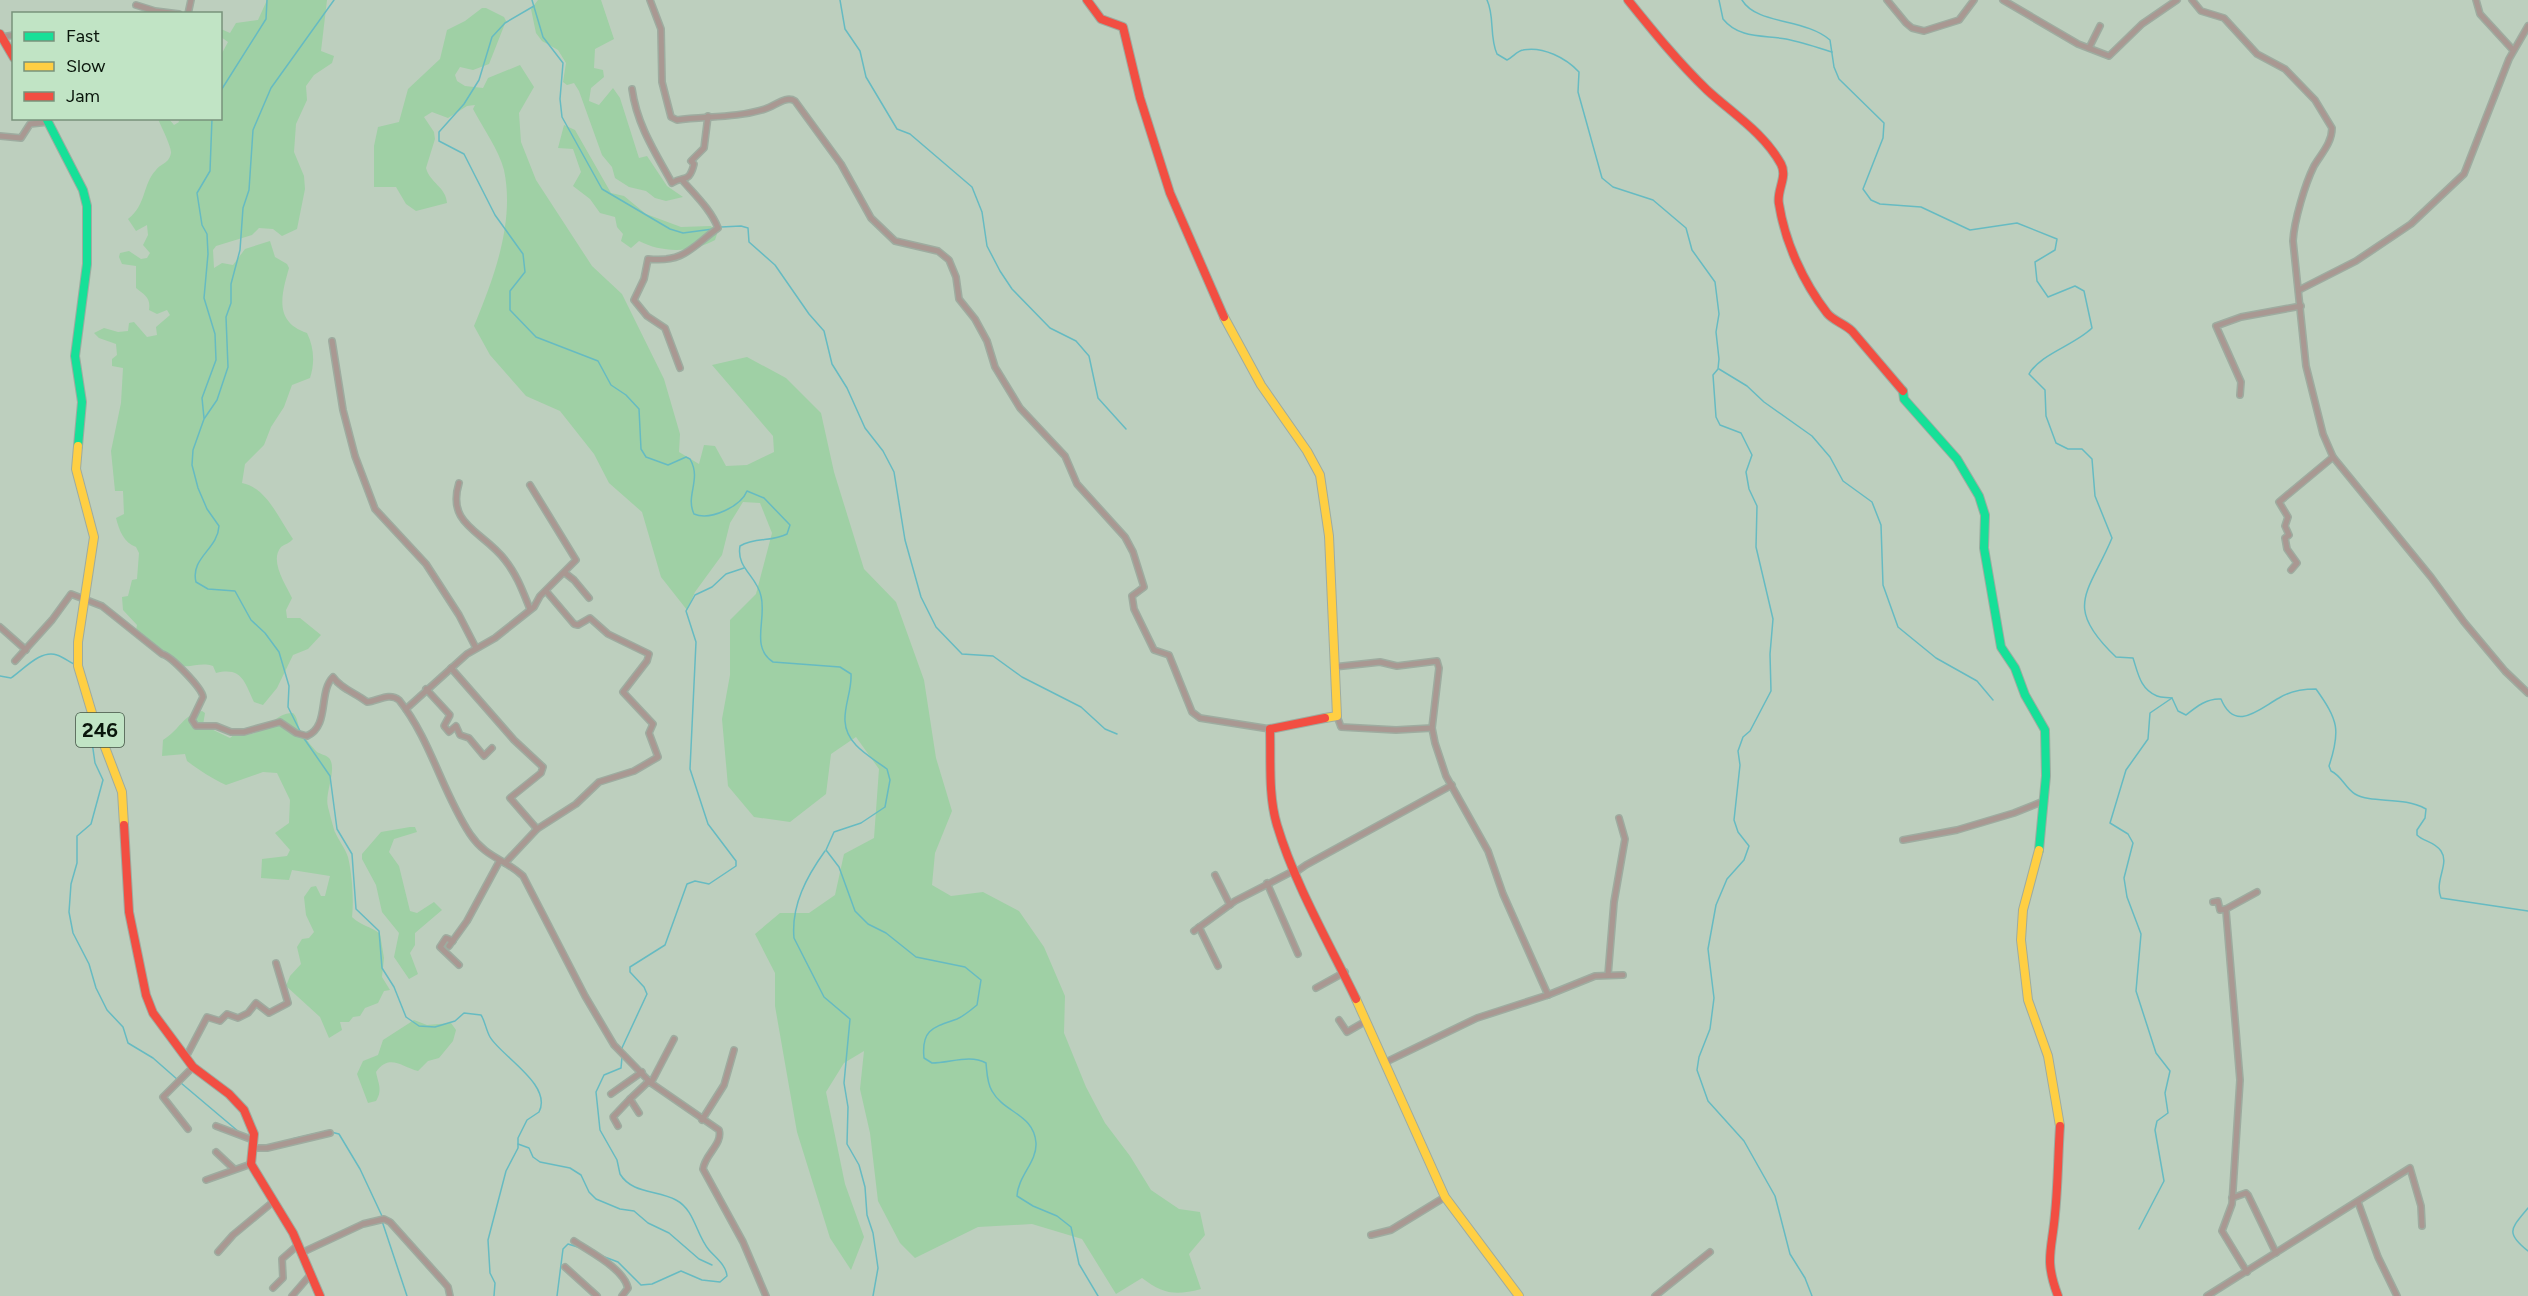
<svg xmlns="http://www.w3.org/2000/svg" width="2528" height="1296" viewBox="0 0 2528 1296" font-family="Figtree,sans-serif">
	<rect width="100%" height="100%" fill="#bdcfbe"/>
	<g fill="#9fd0a5">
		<path d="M267,0H327L321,51L334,56L332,63L314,75L306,86L307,100L296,124L294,152L304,176L305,189L297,229L282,236L273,229L259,228L252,235L216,246L213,250L214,268L222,263L233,265L245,249L270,241L275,257L287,264L289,268C281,296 274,322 307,333C314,347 315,363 310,378L292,385L284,407L271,427L264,445L245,464L242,483C267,488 279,519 293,539C290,543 285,544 281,547C269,561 286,585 292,598L286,610L287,618H300L321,635L308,649L293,655L277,688L263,705L254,702C244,681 242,667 216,673L213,666C202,662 193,667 183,666C178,665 143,636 136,630L137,625L123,610L122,597L128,596L132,580L137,579L139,553L136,547C124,543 119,530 116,518L124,514L123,491H115L111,451L121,403L123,368L112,366V359L117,355L116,344L99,338L94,333L104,328L118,332L128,331L129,323L134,322L147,337L157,335L156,327L170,315L167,310L157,314L149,310C151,298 145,295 136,288V266L122,264L119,257L120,253L129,251L141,259L147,258L150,253L143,245L148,235L147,225L136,231L128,219C147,204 142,185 156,170C161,163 169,164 171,153C172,148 161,126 158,119H169L174,125L179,122L178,119L220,118L221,55L228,42L221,37V29L230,33L236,23L258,20Z"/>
		<path d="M538,0H601L614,39L595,49L594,68L603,70L604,77L591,88L589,101L599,105L613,88L620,98L639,158L647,156L667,186L683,197L666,201L655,198L646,191L629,187L615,178L612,167L602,155L579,91L574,83L567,85L563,82L566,63L558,50L542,41L536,33L531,9Z"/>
		<path d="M482,8H486L504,17L506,21L489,64L473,70L460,67L455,75L457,81L465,86L483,88L488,78L520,65L534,87L519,113L521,142L536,180L592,266L622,294L664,379L680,434L679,452L699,464L704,445L715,446L726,466L747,465L774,452L773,436L712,365L747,357L786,378L821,413L834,472L864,569L896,602L924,680L936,758L952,811L935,853L932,885L951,896L983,892L1019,911L1044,947L1065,996L1064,1033L1086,1087L1105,1123L1130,1156L1151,1190L1179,1209L1200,1212L1205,1235L1189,1254L1201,1289C1175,1296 1163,1294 1142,1278L1116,1294L1082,1239L1032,1224L978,1227L915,1258L900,1243L878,1201L870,1133L860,1089L864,1051L844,1063L826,1092L845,1184L864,1237L851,1270L830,1238L797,1132L775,1006V973L755,934L780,913H809L835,895L844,854L874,838L879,769L856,737L831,754L826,794L790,822L754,817L728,786L722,719L730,675V620L756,594L772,533L760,503L743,502L730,523L722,555L695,592L687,610L661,577L642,512L609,483L594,454L560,411L526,396L490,355L474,326C494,278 515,222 504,170C499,150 483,128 473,109L475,105L467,106L448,118L432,112L424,117L434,132L435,139L426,168C430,183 446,187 447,203L416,211L406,204L396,187H374V146L378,127L399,122L408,89L440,59L447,30L465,21Z"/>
		<path d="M564,125L575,130L611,193L624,196L646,214L681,227L711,226L717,234L715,240C692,253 662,253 639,241L631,248L621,241L623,234L617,227L615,217L600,213L590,199L573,186L581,172L573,149L558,148Z"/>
		<path d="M202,711L205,713L203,725L230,738L236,733C263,742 272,712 293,713C299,719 297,727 302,734C306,739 312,747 317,752C320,754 326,755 329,758C338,769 324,793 328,807C329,811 334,830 335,832C339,841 345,848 348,857C352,873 354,900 352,917C361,926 371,926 380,934L384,958L382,977L390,990L384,991L378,1003L365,1008L360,1016L353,1017L349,1022H340L342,1030L329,1038L320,1017L286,986L290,976L301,964L297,947L302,939L309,938L314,932L306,915L304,897L311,887L316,886L321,896H325L330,876L292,870L289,880L261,878L262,859L287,856L290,850L275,833L289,823L290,800L277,773L263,772L226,785C211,778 199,770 187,761L185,754L162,756L163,740C182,728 181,716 202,711Z"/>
		<path d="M410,827H415L417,832L394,839L389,852L399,866L410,911L417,913L434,902L442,910L415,933V945L410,953L418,974L409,979L394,957L399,933L382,912L376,885L362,859V854L381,832Z"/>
		<path d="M414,1020L427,1025L451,1023L456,1030L453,1041L439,1058L428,1061L418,1071C402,1067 389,1053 376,1072C378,1083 383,1090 376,1101L368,1103L357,1074L363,1061L378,1055L383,1040Z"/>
	</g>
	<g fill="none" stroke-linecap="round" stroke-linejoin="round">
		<g stroke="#66bbc2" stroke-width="1.5">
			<path d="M532,0L543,37L563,63L560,99L562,117L602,189L670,229L683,233L713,229"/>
			<path d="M840,0L845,29L860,51L866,77L897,129L910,134L972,187L982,212L987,246L1000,271L1012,289L1050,328L1076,341L1089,356L1098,398L1126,429"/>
			<path d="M1487,0C1495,17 1489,36 1497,54L1507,60C1513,57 1517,51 1523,50C1543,46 1566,58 1579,72L1578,92L1602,178L1613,187L1653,200L1686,228L1692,250L1715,282L1719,314L1716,332L1719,359L1718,369L1713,375L1716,417L1720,425L1741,433L1752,455L1746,472L1749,489L1757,506L1756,547L1773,619L1770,654L1771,691L1750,731L1743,737L1738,751L1740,765L1734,820L1738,832L1749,846L1744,860L1727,879L1716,905L1708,949L1714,998L1710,1029L1699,1057L1697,1070L1708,1101L1744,1141L1775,1196L1790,1254L1805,1278L1812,1296"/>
			<path d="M1719,0L1723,19C1739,39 1764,35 1786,39C1801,42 1816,47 1832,52"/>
			<path d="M1742,0C1757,25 1805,18 1830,40L1834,67L1839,79L1884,123L1883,138L1863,189L1871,200L1880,204L1921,207L1970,230L2017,223L2057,239L2055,250L2035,262L2037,281L2048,297L2075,286L2084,291L2092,328C2075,345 2040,354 2029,374L2045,390L2046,416L2056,443L2068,449H2082L2092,459L2095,496L2112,538C2089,593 2062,606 2116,657L2133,658C2138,673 2140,689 2157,696C2162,698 2167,697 2172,698L2178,711L2186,715C2196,707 2207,698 2221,699C2235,733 2259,709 2279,698C2290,691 2304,689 2316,689C2338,720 2341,730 2329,766L2331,771C2342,776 2345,788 2355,794C2372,804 2403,796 2426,809L2425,818L2417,830V835C2424,842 2434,841 2441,851C2450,864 2434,880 2441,898L2528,911"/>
			<path d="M534,6L505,23L492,37L479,80L464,104L439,132V141L464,154L495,215L523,254L525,272L510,291V310L536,337L598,361L611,385L626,395L639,409L641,449L646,457L668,465L686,457L690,459C702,480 685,495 694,514C711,521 741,506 747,491L764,498L790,525L787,534C772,542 755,537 740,546C736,568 757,576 761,596C767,619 750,647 773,662L840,667L851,674C852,690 844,706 845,721C846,745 871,757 887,769L890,780L885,807L861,823L834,832L826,850L839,867L855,911L868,924L886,933L916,957L965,967L981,980L977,1005C971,1010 964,1016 957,1019C934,1027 921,1029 924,1058L932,1063C950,1063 970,1054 986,1063C987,1073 987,1083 992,1091C1004,1113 1034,1114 1036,1143C1037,1162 1018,1176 1017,1196L1033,1206L1057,1216L1071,1227L1079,1264L1098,1296"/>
			<path d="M220,92L266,19L267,0"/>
			<path d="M721,227L741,226L748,228L749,242L775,265L809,314L824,331L832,364L847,388L865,428L883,451L894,472L905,540L921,597L936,627L962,654L993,656L1022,677L1081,707L1105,729L1117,734"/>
			<path d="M1719,369L1747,386L1764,402L1812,436L1830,457L1843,481L1872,502L1881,525L1883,585L1898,627L1936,658L1977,681L1993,700"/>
			<path d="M204,418L202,398L216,360L215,334L204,298L208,254L207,234L202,225L197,193L210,171L212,118"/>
			<path d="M0,676L11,678C24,669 41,649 57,655C63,657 68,661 74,664"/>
			<path d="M89,723L83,727L86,742H92L95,763L103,780L91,824L77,836V863L71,884L69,912L73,933L89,964L96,988L107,1010L123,1027L128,1043L153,1058L178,1080"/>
			<path d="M301,733L288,707L289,686L279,652L265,633L251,620L235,591L208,589L196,582C190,558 218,549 219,526L207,509L198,488L192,465L193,450L204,419L217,400L228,367L226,317L231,303V284L240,250L243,208L249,190L253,130L271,88L334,0"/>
			<path d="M303,737L330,776L337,829L352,854L356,909L379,931L382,968L394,987L406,1017L419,1026L435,1027L455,1021L464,1013L481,1015C485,1021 486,1030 490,1037C501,1056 553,1085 539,1112L527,1120L518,1138V1148L506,1171L488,1240L490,1273L495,1283L494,1296"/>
			<path d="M825,851C807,876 791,905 794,938L824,997L850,1019L844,1083L848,1107L847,1144L859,1165L865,1187L867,1215L873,1233L878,1268L873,1296"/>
			<path d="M621,1050L647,994L644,987L630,972V967L665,945L687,884L695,881L709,884L736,866V861L708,824L690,769L696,642L686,611L695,595L712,587L726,574L744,568"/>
			<path d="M181,1083L239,1132"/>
			<path d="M292,1139L327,1131L339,1134L360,1169L382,1216"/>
			<path d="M518,1144L529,1148L533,1157L540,1162L570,1168L581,1175L589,1192L596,1199L620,1209L634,1211L648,1223L669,1233L699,1259L712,1265"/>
			<path d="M2528,1208C2512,1228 2504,1232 2528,1251"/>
			<path d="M382,1221L407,1296"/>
			<path d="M2139,1229L2164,1181L2155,1130L2157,1121L2168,1113L2165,1093L2170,1071L2156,1053L2136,991L2141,934L2127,897L2124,878L2133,843L2128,834L2110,823L2126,770L2148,739L2150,713L2172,698"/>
			<path d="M602,1256L618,1262L641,1285L652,1284L681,1271L702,1280L720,1282L727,1276C726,1265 716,1258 709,1250C696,1235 695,1210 676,1200C658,1190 632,1194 620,1174L617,1160L600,1130L596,1092L604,1075L621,1068L622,1057"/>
			<path d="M557,1296L563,1249L568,1244L581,1248"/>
		</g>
		<g stroke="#9eaca0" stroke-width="8">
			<g id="street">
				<path d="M650,0L661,29L662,82L671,117L677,120C707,116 736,118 765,109C775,106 786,95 795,101L841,164L871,218L895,241L938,251L949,260L956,277L959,299L975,319L987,341L995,367L1020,408L1065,456L1077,484L1125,537L1133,552L1144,587L1132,596L1134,609L1154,650L1169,655L1192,712L1200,718L1270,729"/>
				<path d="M1887,0L1906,23L1912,28L1924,31L1959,20L1974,0"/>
				<path d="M2003,0L2078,44L2109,56L2142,24L2177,0"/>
				<path d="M2192,0L2201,11L2224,18L2257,54L2285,69L2315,100L2332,128C2332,143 2321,154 2314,166C2305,184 2294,221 2293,241L2306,366L2323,434L2333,457L2431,577L2464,622L2505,671L2528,693"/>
				<path d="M2476,0L2480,14L2513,50"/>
				<path d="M136,5L155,11L179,14"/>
				<path d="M188,14L191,0"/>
				<path d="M2,37L14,35"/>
				<path d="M2089,48L2100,26"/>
				<path d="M632,89C637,125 655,152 672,183C684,175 689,184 694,164L691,161L704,148L708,116"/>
				<path d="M0,136L21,138L30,124L48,122"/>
				<path d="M2299,290L2356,261L2411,224L2464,174L2509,59L2528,26"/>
				<path d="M332,341L343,410L355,456L375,509L426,564L459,615L476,648"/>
				<path d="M680,368L665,328L647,316L634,300L644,279L648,259C684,263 692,247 718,228C711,210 696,196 683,181"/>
				<path d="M2240,395L2241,382L2216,326L2241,317L2301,306"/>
				<path d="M459,483C446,525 483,531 505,560C517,575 523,592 530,609"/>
				<path d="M2291,570L2297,563L2287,549L2285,538L2289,535L2285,526L2288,517L2279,502L2333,457"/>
				<path d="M565,573L574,580L589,598"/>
				<path d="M0,627L26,650"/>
				<path d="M15,661L52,620L71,594L102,606L162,654C171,656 202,688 203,697L192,720L196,726H216L231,732H244L280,722L296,733L307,736C330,726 318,692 333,677C341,689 356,693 367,702C378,701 389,692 399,700C431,740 442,792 470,834C486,858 505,859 523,876L585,996L614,1045L651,1083L719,1130C723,1144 705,1154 703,1169L743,1242L766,1296"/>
				<path d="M1334,667L1380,662L1397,666L1437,661L1439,668L1432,728L1435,743L1446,776L1488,851L1503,894L1548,995L1595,976L1623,975"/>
				<path d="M451,668L514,740L543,767L541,773L510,798L537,829"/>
				<path d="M426,689L450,715L444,726L449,732L456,726L460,735L469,738L484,756L492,748"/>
				<path d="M406,709L467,654L495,638L534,607L540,596L576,560L530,485"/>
				<path d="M1337,716L1341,727L1396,730L1432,728"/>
				<path d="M1903,840L1957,830L2014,813L2044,801"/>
				<path d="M505,863L537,829L576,804L599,782L634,771L658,757L649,733L653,724L623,692L647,661L649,654L608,634L590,618L578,625L574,624L546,591"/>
				<path d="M1296,872L1306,865L1452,785"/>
				<path d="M1215,875L1230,905"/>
				<path d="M1267,883L1298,954"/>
				<path d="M2213,902L2218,901L2220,910L2226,909V911L2240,1080L2232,1204L2222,1231L2247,1272"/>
				<path d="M2226,909L2257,892"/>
				<path d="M1199,927L1218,966"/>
				<path d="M1194,931L1235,901L1295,870"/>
				<path d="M453,941L446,938L440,947L459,965"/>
				<path d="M449,946L467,921L499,862"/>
				<path d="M1608,975L1614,902L1625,839L1619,818"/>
				<path d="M1316,988L1345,972"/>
				<path d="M1339,1020L1347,1032L1366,1021"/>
				<path d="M186,1057L207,1017L220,1021L227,1014L238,1018L248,1013L256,1003L269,1013L288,1003L276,963"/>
				<path d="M1386,1062L1477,1018L1548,995"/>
				<path d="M651,1083L674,1039"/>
				<path d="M611,1094L642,1072"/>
				<path d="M639,1113L630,1099L649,1081"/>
				<path d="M702,1120L724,1085L734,1050"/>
				<path d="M216,1126L253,1140"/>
				<path d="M618,1126L613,1117L630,1099"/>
				<path d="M188,1129L163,1097L193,1067"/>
				<path d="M252,1148H267L330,1133"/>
				<path d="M216,1152L233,1168"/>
				<path d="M206,1180L251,1164"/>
				<path d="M2232,1198L2246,1193L2248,1195L2276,1253"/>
				<path d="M2358,1202L2378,1257L2397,1296"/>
				<path d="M1371,1235L1391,1230L1445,1197"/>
				<path d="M574,1241C590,1252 623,1268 628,1288L622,1296"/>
				<path d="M218,1252L233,1235L274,1201"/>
				<path d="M301,1253L363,1224L384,1219L390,1222L442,1280L448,1287L450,1296"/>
				<path d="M565,1267L597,1296"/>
				<path d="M273,1288L283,1278L282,1259L298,1245"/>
				<path d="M292,1296L311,1274"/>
				<path d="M1655,1296L1710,1252"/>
				<path d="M2207,1296L2410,1168L2421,1206L2422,1226"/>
			</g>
		</g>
		<g stroke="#9eaca0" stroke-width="10">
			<g id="fast">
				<path d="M46,118L83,190L87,206V264L75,356L82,402L78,446"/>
				<path d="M1903,391L1904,399L1957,459L1979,496L1985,515L1984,548L2001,647L2015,668L2025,695L2045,730L2046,776L2039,850"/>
			</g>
		</g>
		<g stroke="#9eaca0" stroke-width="10">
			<g id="slow">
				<path d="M1224,317L1261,385L1307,451L1320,475L1329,536L1337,716L1325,718"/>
				<path d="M78,446L76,469L94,537L78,642V666L92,713L122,792L124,825"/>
				<path d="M2039,850L2023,910L2021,940L2028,1000L2048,1056L2060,1126"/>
				<path d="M1356,999L1445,1197L1519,1296"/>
			</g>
		</g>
		<g stroke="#9eaca0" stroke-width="10">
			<g id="jam">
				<path d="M1087,0L1101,19L1123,27L1140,98L1170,193L1224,317"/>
				<path d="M1628,0C1653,31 1678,62 1707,90C1732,113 1764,133 1781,164C1788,177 1776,191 1779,204C1785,242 1803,282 1827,313C1832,320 1845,324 1852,331L1903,391"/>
				<path d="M0,34L14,58"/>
				<path d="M1325,718L1270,729C1271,760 1268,795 1277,825C1295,885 1329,943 1356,999"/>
				<path d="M124,825L129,912L146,995L153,1013L193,1067L229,1094L244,1110L254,1134L251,1164L293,1233L320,1296"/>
				<path d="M2058,1296C2044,1259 2052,1251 2055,1214C2058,1185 2058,1155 2060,1126"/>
			</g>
		</g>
		<use href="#street" stroke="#a99892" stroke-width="5"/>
		<use href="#fast" stroke="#16e098" stroke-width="8"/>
		<use href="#slow" stroke="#ffcf43" stroke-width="8"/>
		<use href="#jam" stroke="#f24e42" stroke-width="8"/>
	</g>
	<g text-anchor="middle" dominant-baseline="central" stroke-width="5" stroke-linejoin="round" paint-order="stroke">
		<rect fill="#c1e4c5" stroke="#415444" stroke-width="1.5" x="76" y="713" width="48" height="34" rx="4.5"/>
		<g font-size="20" font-weight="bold" fill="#0a160c">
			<text x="100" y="730">246</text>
		</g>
	</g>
	<rect x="12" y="12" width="210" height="108" fill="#c1e4c5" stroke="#78927b" stroke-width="1.5"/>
	<rect x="24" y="32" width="30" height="9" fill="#16e098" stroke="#78927b" stroke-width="1.5"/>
	<text x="66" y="42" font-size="18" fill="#0a160c">Fast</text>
	<rect x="24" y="62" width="30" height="9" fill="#ffcf43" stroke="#78927b" stroke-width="1.5"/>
	<text x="66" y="72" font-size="18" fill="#0a160c">Slow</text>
	<rect x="24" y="92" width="30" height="9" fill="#f24e42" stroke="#78927b" stroke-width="1.5"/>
	<text x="66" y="102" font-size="18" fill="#0a160c">Jam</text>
</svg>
